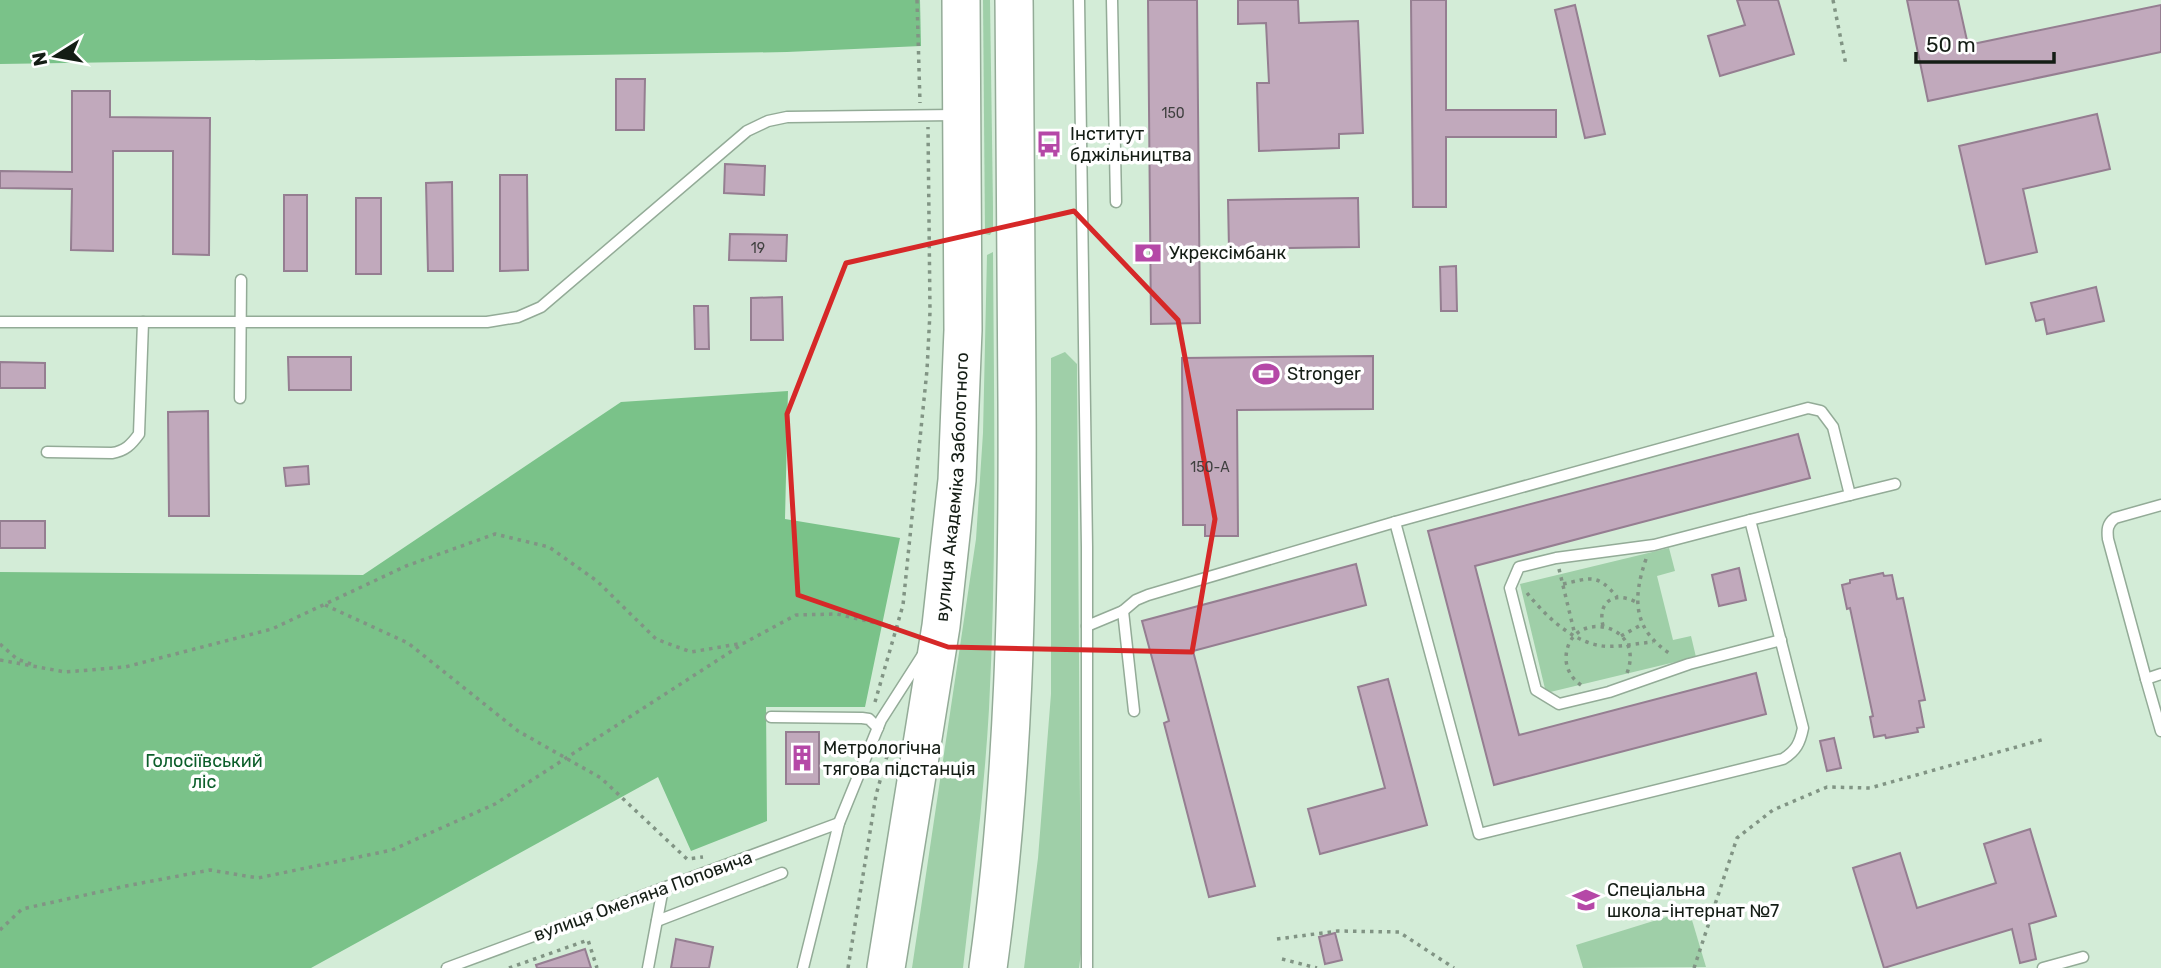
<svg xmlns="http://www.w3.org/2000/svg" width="2161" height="968" viewBox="0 0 2161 968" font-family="Rubik,sans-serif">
	<rect width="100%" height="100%" fill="#d3ecd7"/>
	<g fill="#9fcfa8">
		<path d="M983,0H990L993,207V229L990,235L985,234Z"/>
		<path d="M993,252C994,404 997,557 989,709C984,796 973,882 963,968H912L976,539L983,433L987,255Z"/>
		<path d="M1065,352L1077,364L1081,953L1079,968H1024L1038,858L1051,694V358Z"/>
		<path d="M1669,548L1675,571L1657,576L1673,640L1691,636L1696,657L1546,693L1520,584Z"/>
		<path d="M1689,910L1706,967L1583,968L1576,945Z"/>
	</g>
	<g fill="#7ac289">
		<path d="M0,0H920L921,46L787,52L0,64Z"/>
		<path d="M788,391L785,519L900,538L865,707H766L767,821L691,851L658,777L311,968H0V572L363,575L621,402Z"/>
	</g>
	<g fill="#c1a9bc" stroke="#957e91" stroke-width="2">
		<path d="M1148,0H1197L1200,323L1151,324Z"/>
		<path d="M1238,0H1298L1299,23L1358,21L1363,133L1339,134V148L1259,151L1257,83H1269L1266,23L1238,24Z"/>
		<path d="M1411,0H1446V110H1556V137H1446V207H1413Z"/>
		<path d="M1737,0H1778L1794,54L1720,76L1708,36L1745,25Z"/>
		<path d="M1907,0H1958L1968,45L2161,5V52L1928,101Z"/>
		<path d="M1575,5L1605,134L1585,138L1555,10Z"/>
		<path d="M616,79H645L644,130H616Z"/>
		<path d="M72,91H110V117L210,118L209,255L173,254V151H113V251L71,250L72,189L0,188V171L72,172Z"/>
		<path d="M2097,114L2110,169L2023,189L2037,252L1986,264L1959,146Z"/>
		<path d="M725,164L765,166L764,195L724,193Z"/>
		<path d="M500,175H527L528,270L500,271Z"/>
		<path d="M452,182L453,271H428L426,183Z"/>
		<rect x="284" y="195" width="23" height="76"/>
		<rect x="356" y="198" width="25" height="76"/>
		<path d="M1358,198L1359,247L1229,249L1228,200Z"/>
		<path d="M730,234L787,235L786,261L729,260Z"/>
		<path d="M1456,266L1457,311H1441L1440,267Z"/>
		<path d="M2096,287L2104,321L2047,334L2044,319L2036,321L2031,303Z"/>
		<path d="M782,297L783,340H751V298Z"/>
		<path d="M694,306H708L709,349H695Z"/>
		<path d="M1373,356V409L1237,410L1238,536H1205V525H1183L1182,358Z"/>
		<path d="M288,357H351V390H289Z"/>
		<path d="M0,362L45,363V388H0Z"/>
		<path d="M208,411L209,516H169L168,412Z"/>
		<path d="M1798,434L1810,478L1475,566L1519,735L1756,673L1766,714L1494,785L1428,531Z"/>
		<path d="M308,466L309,484L286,486L284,468Z"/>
		<rect x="0" y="521" width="45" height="27"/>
		<path d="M1356,564L1366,605L1193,651L1255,886L1209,897L1164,723L1169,721L1142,621Z"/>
		<path d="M1739,568L1746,600L1719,606L1712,575Z"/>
		<path d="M1883,573L1884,576L1892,575L1897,599L1903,598L1925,700L1919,701L1924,727L1917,728L1918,732L1886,738L1885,735L1874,737L1870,717L1873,716L1850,608L1847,609L1842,585L1850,583V580Z"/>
		<path d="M1388,679L1427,825L1320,854L1308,809L1385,788L1358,687Z"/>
		<rect x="786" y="732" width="33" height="52"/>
		<path d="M1834,738L1841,768L1827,771L1820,741Z"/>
		<path d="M2030,829L2056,916L2029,924L2036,959L2020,963L2012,929L1884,968L1853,868L1900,853L1917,908L1996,883L1984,844Z"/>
		<path d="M1335,933L1342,960L1325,964L1319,937Z"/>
		<path d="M676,939L713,947L709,968H671Z"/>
		<path d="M585,949L591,968H537L536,965Z"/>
	</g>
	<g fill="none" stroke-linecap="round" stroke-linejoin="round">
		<g stroke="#93ab97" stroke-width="13">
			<g id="lane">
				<path d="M1079,0L1087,547V968"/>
				<path d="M1112,0L1116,202"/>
				<path d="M0,322H487L518,317L541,307L747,131L768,121L787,117L955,115"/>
				<path d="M240,398L241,280"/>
				<path d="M1808,408L1821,411L1833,427L1850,495L1750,520L1803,728C1800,743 1796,751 1783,759L1479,834L1395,522Z"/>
				<path d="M47,452L112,453C125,451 131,445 139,434L143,322"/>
				<path d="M1850,495L1895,484"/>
				<path d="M1750,520L1654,545L1556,558L1519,567L1510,588L1536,690L1559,704L1609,692L1689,664L1781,640"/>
				<path d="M1123,611L1134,711"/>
				<path d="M1087,626L1123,611L1136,600L1148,595L1395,522"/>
				<path d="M2161,674L2146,679L2161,731"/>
				<path d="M2146,679L2108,539C2107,530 2107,524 2115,518L2161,505"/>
				<path d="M771,717L862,718L869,719L878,728"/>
				<path d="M657,921L782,873"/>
				<path d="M447,968L839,823"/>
				<path d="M648,968L663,888"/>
				<path d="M803,968L839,823L881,720L922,656"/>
				<path d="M2043,968L2083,957"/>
			</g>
		</g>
		<g stroke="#93ab97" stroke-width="40">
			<g id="highway">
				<path id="s1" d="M886,968L941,626L957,480L963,330L961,0"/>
				<path d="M988,968C1014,781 1018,591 1017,403C1017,268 1016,134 1014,0"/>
			</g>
		</g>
		<g stroke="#819484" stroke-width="3.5" stroke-dasharray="3.5 5" stroke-linecap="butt">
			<path d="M917,0L920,103"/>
			<path d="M1833,0L1846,65"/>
			<path d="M1646,559C1632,600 1633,630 1672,655"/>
			<path d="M1559,569L1575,635"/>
			<path d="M1563,584C1591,578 1597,573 1617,597"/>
			<path d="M1527,593C1544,614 1569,639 1597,645C1612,649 1638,643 1653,642"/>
			<path d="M325,605L408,643L518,731L601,778L687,859L703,857"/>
			<path d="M1603,626C1597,601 1615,591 1636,602"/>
			<path d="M1621,636L1641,625"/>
			<path d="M0,644L17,659L31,664"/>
			<path d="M0,660L65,672L125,667L272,629L406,566L495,534L549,547L597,581L656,639L691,652L744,643L796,615L837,614L902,629"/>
			<path d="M1581,685C1572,679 1566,669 1566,658C1567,608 1647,621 1627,673"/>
			<path d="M875,702L903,605L927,370L930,312L928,127"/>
			<path d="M0,930L22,909L126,886L210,870L258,878L392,850L495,804L741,645"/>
			<path d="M1277,939L1338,931L1399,932L1454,968"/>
			<path d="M1282,959L1317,968"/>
			<path d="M509,968L588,940L597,968"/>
			<path d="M848,968L876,795L887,756L886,743"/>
			<path d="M1694,968L1737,838L1773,810L1827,787L1870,788L2045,739"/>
		</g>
		<use href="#lane" stroke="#fff" stroke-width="10"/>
		<use href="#highway" stroke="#fff" stroke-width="37"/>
	</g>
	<path fill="none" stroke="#d62828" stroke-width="5" stroke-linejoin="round" d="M1074,211L1178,320L1215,519L1192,652L948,647L798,595L787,414L846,263Z"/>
	<defs>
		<g id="bus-bare" transform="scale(2.1)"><path d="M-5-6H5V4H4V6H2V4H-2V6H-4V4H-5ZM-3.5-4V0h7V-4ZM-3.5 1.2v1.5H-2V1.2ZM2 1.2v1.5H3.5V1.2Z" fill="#b548a7" stroke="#fff" stroke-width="2.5" paint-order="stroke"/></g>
		<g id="bank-bare" transform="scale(2.1)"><path d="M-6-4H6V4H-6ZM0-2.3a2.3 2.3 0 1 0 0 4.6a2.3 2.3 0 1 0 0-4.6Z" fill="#b548a7" stroke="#fff" stroke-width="2.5" paint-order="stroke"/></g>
		<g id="stadium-bare" transform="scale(2.1)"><path d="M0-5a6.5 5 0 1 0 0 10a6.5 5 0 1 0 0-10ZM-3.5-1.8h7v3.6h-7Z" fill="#b548a7" stroke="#fff" stroke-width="2.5" paint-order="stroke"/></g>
		<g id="building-bare" transform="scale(2.1)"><path d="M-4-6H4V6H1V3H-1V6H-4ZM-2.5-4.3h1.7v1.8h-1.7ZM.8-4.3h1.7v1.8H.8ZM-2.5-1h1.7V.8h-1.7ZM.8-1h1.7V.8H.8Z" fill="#b548a7" stroke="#fff" stroke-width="2.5" paint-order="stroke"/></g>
		<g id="school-bare" transform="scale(2.1)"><path d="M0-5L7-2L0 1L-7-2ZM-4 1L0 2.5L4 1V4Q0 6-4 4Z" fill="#b548a7" stroke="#fff" stroke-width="2.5" paint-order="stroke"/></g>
	</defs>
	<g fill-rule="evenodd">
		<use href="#bus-bare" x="1049" y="144"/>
		<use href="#bank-bare" x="1148" y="253"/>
		<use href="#stadium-bare" x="1266" y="374"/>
		<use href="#building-bare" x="802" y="758"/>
		<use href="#school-bare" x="1586" y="900"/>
	</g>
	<g text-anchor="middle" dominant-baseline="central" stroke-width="7" stroke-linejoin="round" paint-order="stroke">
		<g font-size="14" fill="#3f403f">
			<text x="1173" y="113">150</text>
			<text x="758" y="248">19</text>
			<text x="1210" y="467">150-А</text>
		</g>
		<g font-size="18" fill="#141d15" stroke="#fff" text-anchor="start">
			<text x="1070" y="134">Інститут<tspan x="1070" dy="21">бджільництва</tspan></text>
			<text x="1169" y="253">Укрексімбанк</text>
			<text x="1287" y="374">Stronger</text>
			<text x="823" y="748">Метрологічна<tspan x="823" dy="21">тягова підстанція</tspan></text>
			<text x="1607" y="890">Спеціальна<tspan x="1607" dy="21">школа-інтернат №7</tspan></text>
		</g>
		<g font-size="18" fill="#141d15" stroke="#fff">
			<text stroke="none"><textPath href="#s1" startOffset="486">вулиця Академіка Заболотного</textPath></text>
			<text transform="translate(643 896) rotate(-20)">вулиця Омеляна Поповича</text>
		</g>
		<g font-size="18" fill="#0c5f2b" stroke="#fff">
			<text x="204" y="761">Голосіївський<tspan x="204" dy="21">ліс</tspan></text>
		</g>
	</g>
	<g transform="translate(56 56) rotate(259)" stroke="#ffffff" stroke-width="5" paint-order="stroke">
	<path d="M0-5L12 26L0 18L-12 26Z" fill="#141d15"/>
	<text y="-10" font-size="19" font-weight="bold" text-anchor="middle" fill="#141d15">N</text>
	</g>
	<path d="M1916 52v10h138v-10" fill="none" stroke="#141d15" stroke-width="3.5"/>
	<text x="1926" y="52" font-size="21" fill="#141d15" stroke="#ffffff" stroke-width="5" paint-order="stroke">50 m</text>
</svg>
